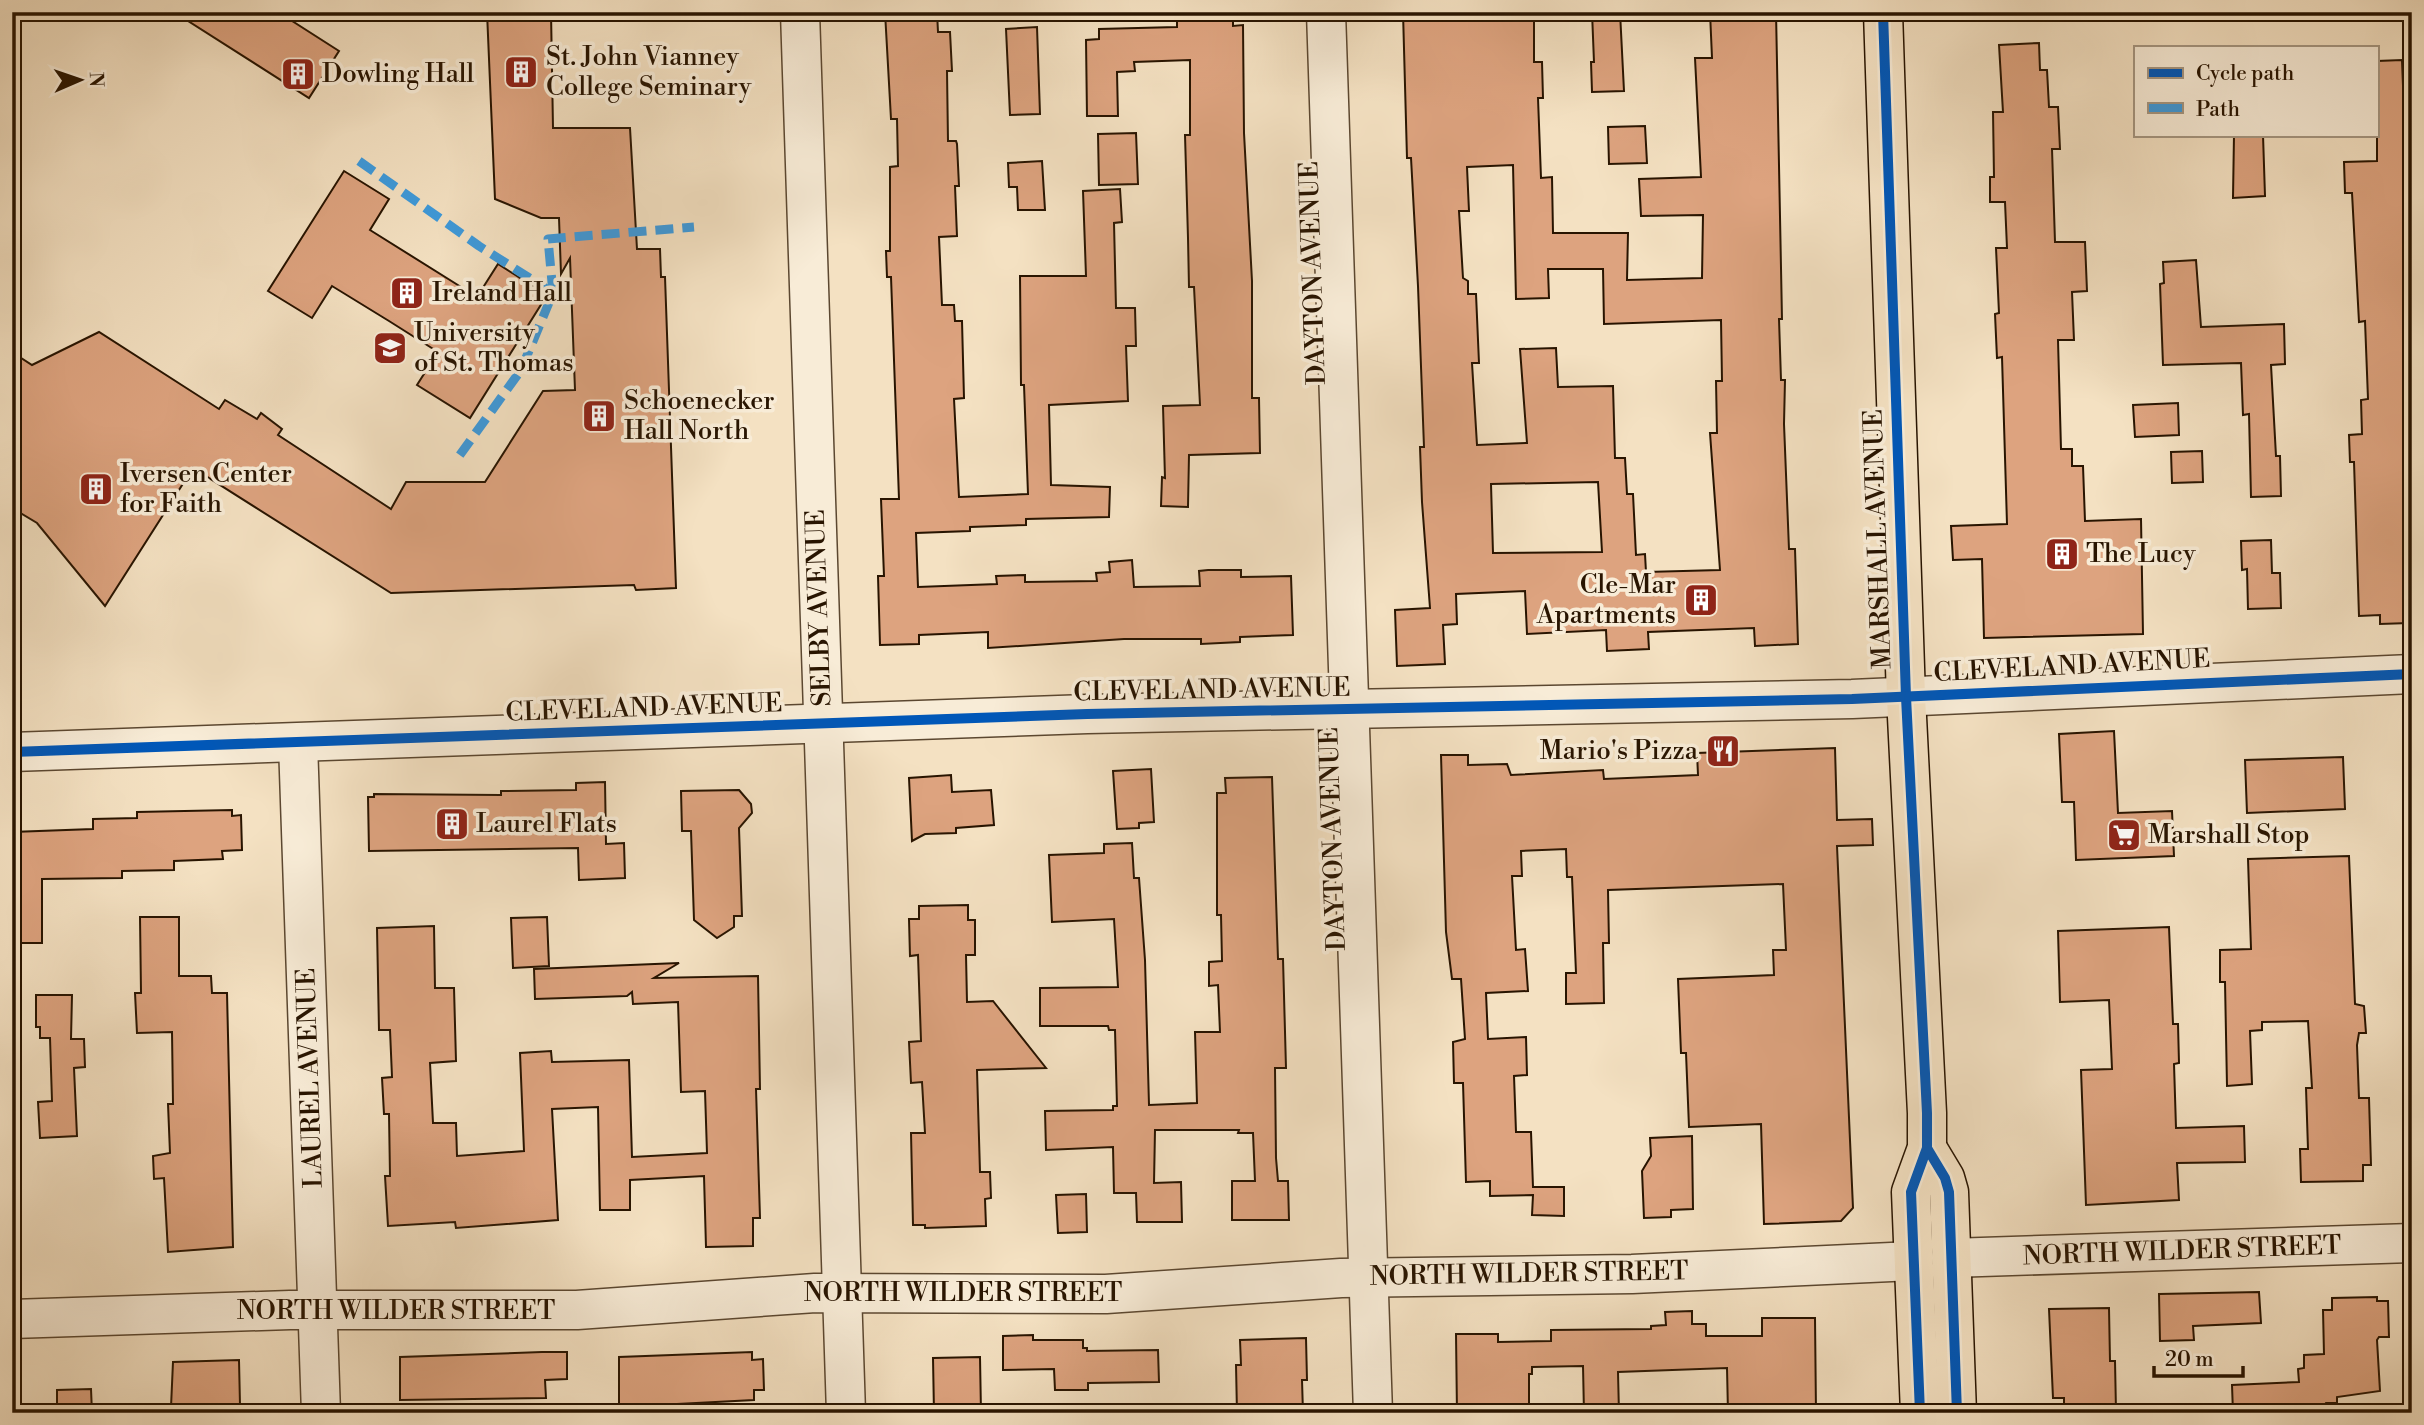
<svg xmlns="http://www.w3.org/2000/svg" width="2424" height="1425" viewBox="0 0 2424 1425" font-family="'Libre Bodoni',serif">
	<rect width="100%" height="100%" fill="#f4e1c2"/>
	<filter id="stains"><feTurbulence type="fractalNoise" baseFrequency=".00286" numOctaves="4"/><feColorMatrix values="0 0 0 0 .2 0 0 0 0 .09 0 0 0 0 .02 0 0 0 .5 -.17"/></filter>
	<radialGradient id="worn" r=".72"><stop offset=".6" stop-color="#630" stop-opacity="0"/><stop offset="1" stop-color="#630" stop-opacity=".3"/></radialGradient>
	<g fill="#dda37f" stroke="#281400" stroke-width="2" fill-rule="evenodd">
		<path d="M174,12H278L339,51L309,98Z"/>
		<path d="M487,12H551L553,128H630L637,249H660L661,277H665L676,588L636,590L634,585L391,593L193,468L105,606L37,523L12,508V352L32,365L99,332L219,409L225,400L257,419L261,413L282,429L278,435L391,509L406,482H485L543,391L575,390L570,258L561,274L559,218H541L495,199Z"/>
		<path d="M885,12H937L938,32H950L952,71H947L948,141H956L957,144L959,186H955L957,236L939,237L942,305H954L955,321H962L964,398L954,399L959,497L1028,494L1024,385H1021L1020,276H1086L1083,191L1120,189L1122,222L1114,223L1116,308H1135L1136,346H1126L1128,401L1049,405L1051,485L1110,487L1109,517L1026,519V525L970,527V531L916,533L918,587L997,584L996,576L1025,575V582L1097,581L1096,573L1110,572L1109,562L1132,560L1134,587L1200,586L1199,571L1208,570H1241V577L1291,576L1293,635L1240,637V642L1201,644V639H1124L988,648V632L919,635V644L880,645L878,576H884L881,499H899L891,277H887L886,251H890V167L898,166L897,119H891Z"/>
		<path d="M1403,12H1534V62H1542L1543,98H1538L1541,178L1552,177L1553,233H1628L1627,280L1702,278L1703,215L1641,216L1639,179L1701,177L1695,58H1712L1710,12H1776L1782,319H1779L1781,380H1785L1784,424L1789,549H1795L1798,644L1755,646L1754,628L1648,632L1649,649L1607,651L1606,630L1527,634L1525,591L1456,594L1457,624L1443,625L1445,664L1397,666L1395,610L1430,608L1422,502L1420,447H1424L1418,286L1411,158H1407ZM1513,165L1516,299L1549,298L1548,269H1603L1604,324L1721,320L1722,381H1716L1717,433H1710L1720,570L1646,572L1645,554L1636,555L1633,494H1627L1625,458H1615L1613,386L1558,387L1556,348L1520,349L1527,443L1477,445L1472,363H1479L1476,294H1468V281L1463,278L1459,211H1469L1467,167ZM1598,482L1602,552L1493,553L1491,484Z"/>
		<path d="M1592,12H1620L1624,91L1592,92L1591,62H1594Z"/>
		<path d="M1233,18V26L1243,25L1244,133L1252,281V398H1259L1260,453L1189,455L1188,507L1161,506L1162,477L1165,478L1163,406L1200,405L1194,287H1189L1188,238L1185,135H1190V60L1134,62L1135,71L1117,72L1118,116H1087L1086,40L1099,39V29L1177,27V20Z"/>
		<path d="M1037,27L1040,114L1010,115L1006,29Z"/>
		<path d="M2039,43L2040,70H2047L2049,107H2058L2060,149H2052L2055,242H2085L2087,291L2072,292L2074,340H2058L2061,449H2072V466H2083L2085,521L2141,519L2143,634L1984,638L1982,559L1953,560L1951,526L2007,524L2002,357L1997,358L1995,314L1999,313L1996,248H2007L2005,202H1990V177H1994L1993,112H2003L1999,45Z"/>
		<path d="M2402,60L2412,318V615H2408L2409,623L2380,624V615L2359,616L2354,462H2350L2349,435L2362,434L2361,400L2368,399L2365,321L2359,322L2352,193H2345L2344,162L2377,161V61Z"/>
		<path d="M1645,126L1647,163L1609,164L1608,127Z"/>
		<path d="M1136,133L1138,184L1099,185L1098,134Z"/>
		<path d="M2234,135H2263L2265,196L2233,198Z"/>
		<path d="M1042,161L1045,210H1018L1017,187H1009L1008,163Z"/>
		<path d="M344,171L389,199L370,230L477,297L498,264L547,295L470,418L417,385L438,352L389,321L332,286L312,318L268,291Z"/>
		<path d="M2196,260L2201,327L2284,324L2285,364L2271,365L2276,456H2280L2281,496L2251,497L2249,414L2243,415L2241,363L2163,365L2160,284L2164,283L2163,262Z"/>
		<path d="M2178,403L2179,435L2135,437L2133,405Z"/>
		<path d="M2202,451L2203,482L2172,483L2171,452Z"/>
		<path d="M2271,540L2272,573H2280L2281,608L2248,609L2247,569L2242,570L2241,541Z"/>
		<path d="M2114,731L2118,813L2172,811L2174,856L2076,860L2074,802H2062L2059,734Z"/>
		<path d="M1835,748L1837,820L1872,819L1873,845L1837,846L1853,1208L1841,1221L1764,1224L1761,1124L1689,1127L1686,1053H1681L1678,979L1774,975L1773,950H1786L1783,884L1608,890L1609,943H1603L1604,1003L1566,1004V973H1576L1572,877H1567L1566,849L1521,851L1522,876H1512L1516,950L1525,949L1528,991L1486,993L1488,1039L1526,1037L1527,1075L1514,1076L1516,1132H1531L1533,1187H1564V1216L1532,1215L1533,1195L1490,1196V1181L1466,1182L1463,1083H1454L1453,1042L1465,1039L1461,979H1452L1446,932L1441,755H1468V765L1507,764L1511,775L1603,770L1604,779L1698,775L1697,753Z"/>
		<path d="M2343,757L2345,809L2247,813L2245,760Z"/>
		<path d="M1151,769L1154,822L1139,823V828L1117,829L1113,771Z"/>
		<path d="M951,775L952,792L991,790L994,825L956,828V833L925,834L912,841L909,778Z"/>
		<path d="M1272,777L1278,959H1283L1286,1068H1275L1276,1158L1278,1181H1288L1289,1220H1232V1181H1255L1253,1133H1238L1239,1130H1155L1154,1183L1181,1182L1182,1222H1137L1136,1193H1114L1113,1147L1046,1150L1045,1111L1113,1110V1106H1117L1115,1030H1109L1108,1026H1040V988L1118,987L1114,919L1052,922L1049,855L1104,853V844L1132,843L1134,878H1139L1145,960L1149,1105L1197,1103L1195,1032H1220L1218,985L1209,986V962L1222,961L1221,915H1217V793H1226L1225,778Z"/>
		<path d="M605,782L606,844L624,843L625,878L579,880L578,848L369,851L368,797H374V794L501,795V791L576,790V783Z"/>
		<path d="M739,790L751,804L752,813L739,828L742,916H734V927L717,938L694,920L691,831H682L681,791Z"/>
		<path d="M232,810V816L241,815L242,850L222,851L223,859L174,861V870L122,871V878L42,879V943H12V832L93,829V819L137,818V812Z"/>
		<path d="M2349,856L2355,1004L2364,1006L2366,1033H2359L2357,1045L2359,1098H2369L2371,1165H2363V1181L2301,1182L2300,1149H2308L2306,1088H2312L2308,1021L2262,1022V1030L2250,1031L2252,1084L2227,1086L2225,982H2220V950L2251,949L2248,859Z"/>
		<path d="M968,905V920H975V955H966L967,1002L993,1001L1046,1068L977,1070L980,1172H990L991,1198L985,1199L986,1226L925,1228V1225H913L911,1133H925L922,1082L911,1083L909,1042L921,1041L918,955L910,956L909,919H919V906Z"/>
		<path d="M140,917H179V976H211L212,993H227L233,1247L168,1252L164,1178L154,1179L153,1156L170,1153L168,1104H173L172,1032L137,1033L135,993H141Z"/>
		<path d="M547,917L549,966L513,968L511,918Z"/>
		<path d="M434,926L435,988H454L456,1061L430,1063L433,1123H456L457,1156L524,1151L520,1053L551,1051L552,1062L629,1060L632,1157L707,1153L705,1091L681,1092L678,1002L633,1004L632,992L627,996L535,999L534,969L679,963L654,978L758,976L760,1089H756L760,1218H753V1246L706,1247L704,1176L630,1180V1210H600L598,1107L552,1109L558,1220L456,1228L455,1222L388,1226L385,1176H390L389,1114H384L382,1078L392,1077L390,1030H379L377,928Z"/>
		<path d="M2169,927L2173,1024H2178L2179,1063L2174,1064L2176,1128L2244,1126L2245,1162L2177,1163L2179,1200L2086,1205L2081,1070L2112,1069L2109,1000L2060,1002L2058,931Z"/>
		<path d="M36,995H72L71,1039H84L85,1067L74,1068L77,1136L40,1138L38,1102L52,1101L50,1038H40V1027H36Z"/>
		<path d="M1692,1136L1693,1209L1671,1210V1217L1644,1218L1642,1171L1651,1156L1650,1138Z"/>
		<path d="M1086,1194L1087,1232L1058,1233L1056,1195Z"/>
		<path d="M2259,1292L2261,1323L2193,1326L2194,1340L2160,1341L2159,1294Z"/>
		<path d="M2377,1297V1301H2388L2389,1337H2379L2377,1340L2380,1391L2337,1397V1403H2326L2318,1413H2233L2232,1385L2299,1382L2298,1369L2304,1368V1355L2324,1354L2323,1310H2332V1298Z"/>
		<path d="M2109,1308L2110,1361H2115L2116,1411L2064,1413V1398H2053L2049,1309Z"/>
		<path d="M1692,1311V1324H1706V1336H1762V1318H1815L1816,1413H1728L1727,1368L1618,1372L1619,1413H1584L1583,1366L1532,1367V1374H1529V1413H1457L1456,1334H1498V1342L1551,1341V1330L1651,1329V1326L1666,1325L1665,1312Z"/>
		<path d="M1033,1335V1340H1083V1348H1087V1351L1158,1350L1159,1382L1088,1383V1390H1055L1054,1369L1003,1370V1336Z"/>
		<path d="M1306,1338L1307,1380H1302L1303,1413H1237L1236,1365H1241L1240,1340Z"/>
		<path d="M542,1352H567V1379L545,1380L546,1398L400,1400V1357Z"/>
		<path d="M752,1352V1360L763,1359L764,1390H754V1400L619,1407V1357Z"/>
		<path d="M980,1357L981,1413H934L933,1358Z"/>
		<path d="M239,1360L240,1405L171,1407L173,1362Z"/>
		<path d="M91,1389L92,1413H57V1390Z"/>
	</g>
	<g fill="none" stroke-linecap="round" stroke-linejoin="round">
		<g stroke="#5b4730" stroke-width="41">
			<g id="minor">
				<path d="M800,12L846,1413"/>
				<path d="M1326,12L1373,1413"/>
				<path d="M298,743L321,1413"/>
				<path d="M12,752L1087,714L1852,699L2412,674"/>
				<path d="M1951,1258L2412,1243"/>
				<path d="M12,1319L290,1310H577L815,1293L1106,1294L1341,1278L1632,1274L1913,1261"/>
			</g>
		</g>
		<g stroke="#281400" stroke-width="41">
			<g id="major">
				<path d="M1883,12L1906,697L1927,1113V1148L1911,1192L1920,1413"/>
				<path d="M1927,1148L1945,1178L1949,1192L1957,1413"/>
			</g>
		</g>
		<use href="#minor" stroke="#f8ecd7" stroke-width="38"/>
		<use href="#major" stroke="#f4e1c2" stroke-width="38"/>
		<g stroke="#3d9adc" stroke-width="9" stroke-dasharray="18 9" stroke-linecap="butt">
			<path d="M359,161L479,246L553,293L521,370L457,459"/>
			<path d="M553,293L548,239L694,227"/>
		</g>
		<g stroke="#f8ecd7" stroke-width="15">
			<g id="cycleway">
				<path d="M1883,12L1906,697L1927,1113V1148L1911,1192L1920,1413"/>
				<path d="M12,752L1087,714L1852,699L2412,674"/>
				<path d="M1927,1148L1945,1178L1949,1192L1957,1413"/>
			</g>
		</g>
		<use href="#cycleway" stroke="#0057b8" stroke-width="10"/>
	</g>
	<defs>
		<g id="building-square" transform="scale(1.75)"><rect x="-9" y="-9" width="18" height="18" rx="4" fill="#8f2418" stroke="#f8ecd7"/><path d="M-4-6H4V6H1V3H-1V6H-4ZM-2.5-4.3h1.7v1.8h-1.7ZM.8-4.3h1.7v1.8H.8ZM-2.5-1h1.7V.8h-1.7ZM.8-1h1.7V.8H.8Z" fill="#fff"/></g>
		<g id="university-square" transform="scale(1.75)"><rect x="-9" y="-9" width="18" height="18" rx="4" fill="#8f2418" stroke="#f8ecd7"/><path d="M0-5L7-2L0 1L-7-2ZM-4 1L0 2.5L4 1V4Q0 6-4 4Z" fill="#fff"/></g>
		<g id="restaurant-square" transform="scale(1.75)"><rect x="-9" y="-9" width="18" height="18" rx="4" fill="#8f2418" stroke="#f8ecd7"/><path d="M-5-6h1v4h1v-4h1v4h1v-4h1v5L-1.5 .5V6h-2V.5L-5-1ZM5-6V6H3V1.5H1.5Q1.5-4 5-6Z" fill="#fff"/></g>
		<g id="supermarket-square" transform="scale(1.75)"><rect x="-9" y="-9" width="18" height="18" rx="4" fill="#8f2418" stroke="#f8ecd7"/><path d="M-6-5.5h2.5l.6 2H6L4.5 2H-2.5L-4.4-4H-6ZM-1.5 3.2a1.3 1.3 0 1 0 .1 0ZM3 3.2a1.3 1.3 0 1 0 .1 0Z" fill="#fff"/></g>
	</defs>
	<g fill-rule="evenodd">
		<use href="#building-square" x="521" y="72"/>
		<use href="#building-square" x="298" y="74"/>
		<use href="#building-square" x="407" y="293"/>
		<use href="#university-square" x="390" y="348"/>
		<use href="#building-square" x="599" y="416"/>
		<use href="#building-square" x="96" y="489"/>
		<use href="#building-square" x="2062" y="554"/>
		<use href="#building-square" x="1701" y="600"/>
		<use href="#restaurant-square" x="1723" y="751"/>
		<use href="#building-square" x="452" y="824"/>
		<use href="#supermarket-square" x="2124" y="835"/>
	</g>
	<g text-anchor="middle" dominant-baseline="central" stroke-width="7" stroke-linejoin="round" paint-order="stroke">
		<g font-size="26" fill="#281400" stroke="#f8ecd7" text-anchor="start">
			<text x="546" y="57">St. John Vianney<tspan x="546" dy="30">College Seminary</tspan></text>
			<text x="322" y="74">Dowling Hall</text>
			<text x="432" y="293">Ireland Hall</text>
			<text x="414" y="333">University<tspan x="414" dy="30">of St. Thomas</tspan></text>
			<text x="624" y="401">Schoenecker<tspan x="624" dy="30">Hall North</tspan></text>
			<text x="120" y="474">Iversen Center<tspan x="120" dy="30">for Faith</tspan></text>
			<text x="2086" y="554">The Lucy</text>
			<text x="1676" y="585" text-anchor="end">Cle-Mar<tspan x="1676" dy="30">Apartments</tspan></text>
			<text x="1698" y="751" text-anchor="end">Mario's Pizza</text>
			<text x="476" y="824">Laurel Flats</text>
			<text x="2148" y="835">Marshall Stop</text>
		</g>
		<g font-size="26" fill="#281400" stroke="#f8ecd7">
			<text transform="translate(1313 273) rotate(-92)">DAYTON AVENUE</text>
			<text transform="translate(1878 539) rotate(-92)">MARSHALL AVENUE</text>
			<text transform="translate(819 608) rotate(-92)">SELBY AVENUE</text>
			<text transform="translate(2072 666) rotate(-3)">CLEVELAND AVENUE</text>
			<text transform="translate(1212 690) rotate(-1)">CLEVELAND AVENUE</text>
			<text transform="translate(644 708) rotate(-2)">CLEVELAND AVENUE</text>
			<text transform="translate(1333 839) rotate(-92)">DAYTON AVENUE</text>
			<text transform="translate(310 1078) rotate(-92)">LAUREL AVENUE</text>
			<text transform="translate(2182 1251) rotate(-2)">NORTH WILDER STREET</text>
			<text transform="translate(1529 1274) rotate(-1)">NORTH WILDER STREET</text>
			<text x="963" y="1293">NORTH WILDER STREET</text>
			<text x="396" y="1311">NORTH WILDER STREET</text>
		</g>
	</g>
	<rect width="2424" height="1425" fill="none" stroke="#f4e1c2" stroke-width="42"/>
	<rect x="14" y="14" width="2396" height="1397" fill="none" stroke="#281400" stroke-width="3.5"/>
	<rect x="21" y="21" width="2382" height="1383" fill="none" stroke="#281400" stroke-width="2"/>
	<rect x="2134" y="46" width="245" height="91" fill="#f8ecd7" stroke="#a59681" stroke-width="2"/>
	<rect x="2148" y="68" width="35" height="10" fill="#0057b8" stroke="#a59681" stroke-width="2"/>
	<text x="2196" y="80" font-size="21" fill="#281400">Cycle path</text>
	<rect x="2148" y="103" width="35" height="10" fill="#3d9adc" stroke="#a59681" stroke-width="2"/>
	<text x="2196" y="116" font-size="21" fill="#281400">Path</text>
	<g transform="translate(80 80) rotate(88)" stroke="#f8ecd7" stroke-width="5" paint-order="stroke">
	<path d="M0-5L12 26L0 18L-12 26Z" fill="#281400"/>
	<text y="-10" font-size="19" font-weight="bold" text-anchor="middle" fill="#281400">N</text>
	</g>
	<path d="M2154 1366v10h89v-10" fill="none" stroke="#281400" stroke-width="3.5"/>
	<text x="2165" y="1366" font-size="21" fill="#281400" stroke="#f8ecd7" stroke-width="5" paint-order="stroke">20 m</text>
	<rect width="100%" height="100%" filter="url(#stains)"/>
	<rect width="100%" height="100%" fill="url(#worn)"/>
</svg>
